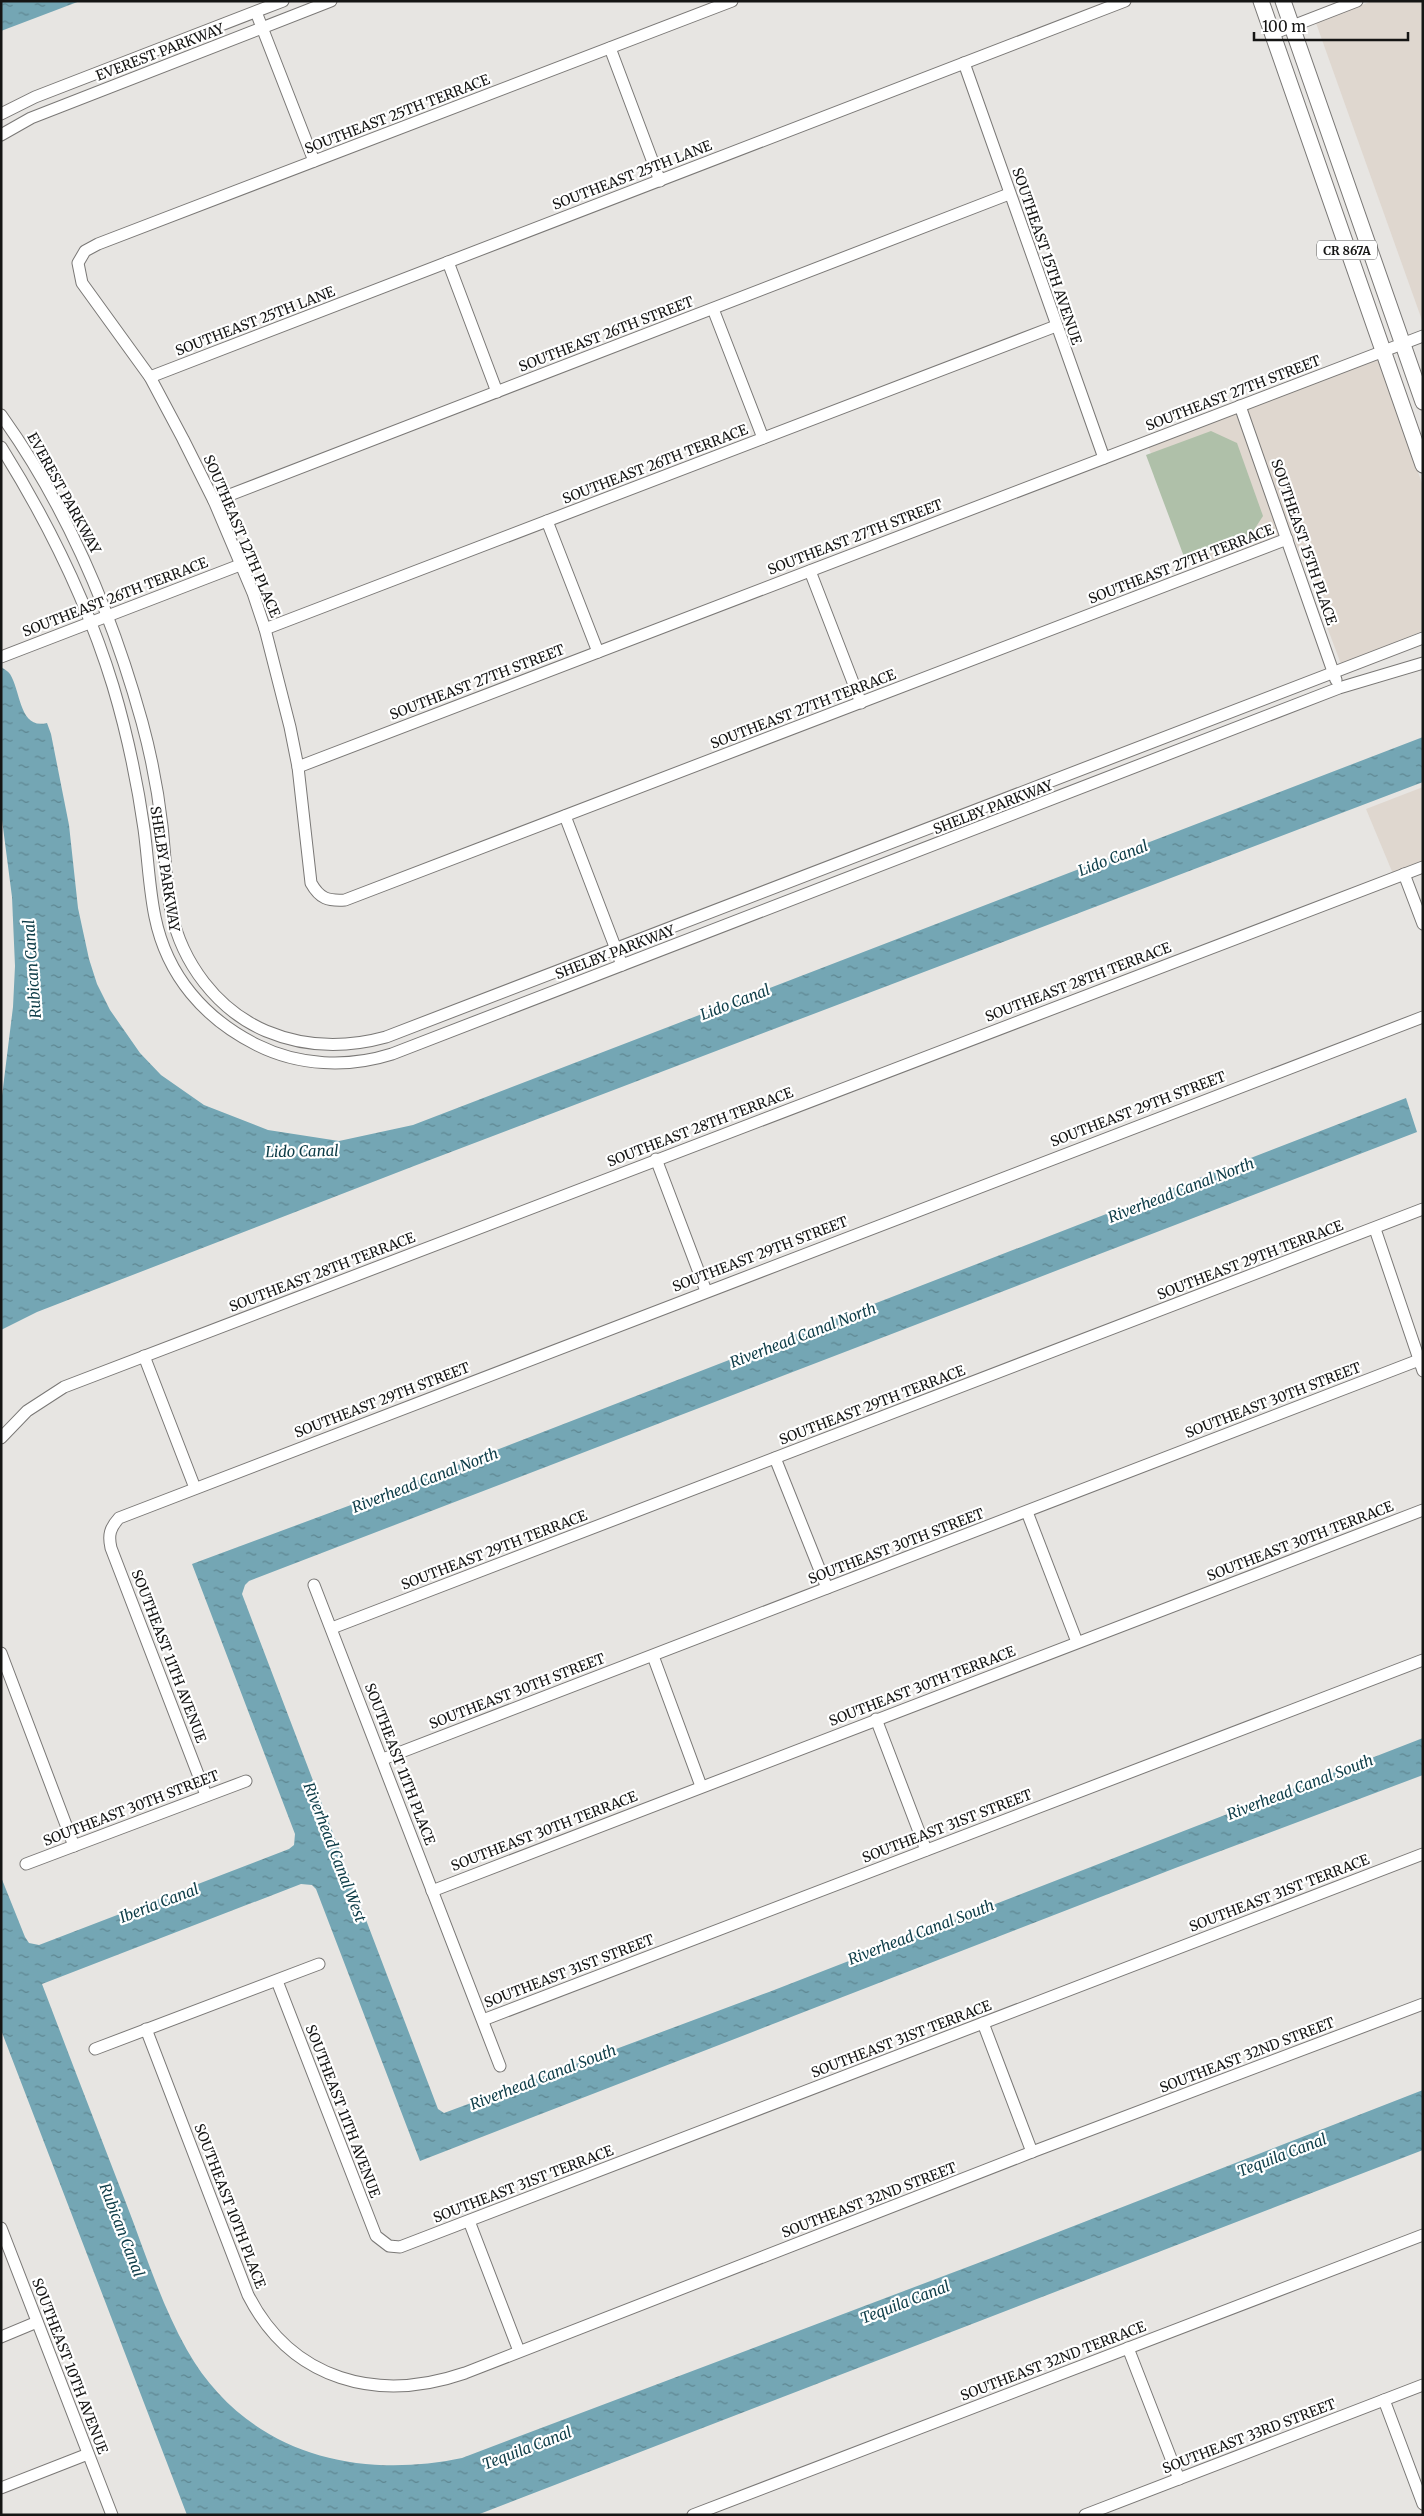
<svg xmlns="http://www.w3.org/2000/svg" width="1424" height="2516" viewBox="0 0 1424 2516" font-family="Merriweather,serif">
	<defs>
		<pattern id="water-ripples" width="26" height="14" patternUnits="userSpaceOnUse" patternTransform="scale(1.25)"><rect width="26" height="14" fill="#74a6b4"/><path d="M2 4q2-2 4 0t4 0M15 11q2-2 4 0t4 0" fill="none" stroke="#5e8691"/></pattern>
	</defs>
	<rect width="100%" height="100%" fill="#e7e5e2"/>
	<g fill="#dfd7cf">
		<path d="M1372,1H1423V323L1316,23Z"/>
		<path d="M1375,352L1423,486V631L1341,664L1291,531L1197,566L1145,439Z"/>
		<path d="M1423,787V868L1396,881L1366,809Z"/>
	</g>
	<path fill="#afc0a9" d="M1211,431L1237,443L1263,516L1248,539L1186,562L1146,455Z"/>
	<g fill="url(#water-ripples)">
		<path d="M1,1H80L1,31Z"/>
		<path d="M1,667C4,669 8,671 10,674C21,691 19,730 47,723L51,734L69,825L78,908L89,959L97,984L110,1010L140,1053L161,1075L204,1105L268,1130L339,1141L413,1125L1423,737V782L414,1166L37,1312L1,1330V1104L13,1007L15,966L12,897L1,812Z"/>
		<path d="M1406,1098L1417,1132L249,1581L245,1585L242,1594L438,2109L444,2113L769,1992L1423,1738V1775L1178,1867L420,2161L316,1889L312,1885L301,1884L42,1984C70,2058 98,2130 126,2203C145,2252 161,2304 187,2350C244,2451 353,2481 462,2458L994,2257L1423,2090V2150L477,2515H187L1,2030V1877L25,1937L29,1943L39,1945L289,1849L294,1845L295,1834L192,1564L429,1476Z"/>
	</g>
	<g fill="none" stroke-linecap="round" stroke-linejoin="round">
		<g stroke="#7a7876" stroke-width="13">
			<g id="minor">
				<path d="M732,1L98,244L85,251L78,263L82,283L150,377L183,439L214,501L253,593L265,629L290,727L298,767L311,883C320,899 328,901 345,900L1287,539"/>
				<path d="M256,12L314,161"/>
				<path d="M1272,34L1357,1"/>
				<path d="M610,48L660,181"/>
				<path d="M964,63L1104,458"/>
				<path d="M1,114L35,97L283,1"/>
				<path d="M1,135L31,118L331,1"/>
				<path d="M448,262L497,392"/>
				<path d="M713,309L763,438"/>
				<path d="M150,377L1125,1"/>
				<path d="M1240,406L1336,680"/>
				<path d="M1,415C67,507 112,614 142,722C151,755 158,791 162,826C165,854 166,883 171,911C182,963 217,1010 266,1031C304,1047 346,1048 386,1037L1423,638"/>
				<path d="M1,447C48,522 87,601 113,686C127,733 137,780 144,829C148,858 149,888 155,917C167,976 205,1019 257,1045C299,1066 348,1068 392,1054L1339,688L1423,663"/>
				<path d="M214,501L1009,194"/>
				<path d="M547,521L598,652"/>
				<path d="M810,571L861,703"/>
				<path d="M265,629L1056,326"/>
				<path d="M1,657L240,565"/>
				<path d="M298,767L1423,336"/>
				<path d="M565,816L622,965"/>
				<path d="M1404,874L1423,924"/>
				<path d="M656,1159L706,1291"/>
				<path d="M1375,1229L1423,1371"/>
				<path d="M144,1356L195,1488"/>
				<path d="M1,1438L27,1411L64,1387L1423,867"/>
				<path d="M775,1458L827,1588"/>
				<path d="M1027,1512L1077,1642"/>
				<path d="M314,1585L500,2066"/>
				<path d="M332,1628L1423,1209"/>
				<path d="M1,1653L74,1846"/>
				<path d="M653,1656L701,1786"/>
				<path d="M876,1719L926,1850"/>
				<path d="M383,1759L1419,1360"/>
				<path d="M206,1795L111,1548C108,1535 110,1528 119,1518L1423,1017"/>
				<path d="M26,1864L246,1781"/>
				<path d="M432,1891L1423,1510"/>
				<path d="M277,1981L376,2236L389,2246L400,2247L1423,1854"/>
				<path d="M483,2020L1423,1660"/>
				<path d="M983,2023L1032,2152"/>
				<path d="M146,2029L248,2295C292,2381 378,2403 465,2373L1032,2152L1423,2004"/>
				<path d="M95,2049L319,1964"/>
				<path d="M469,2221L519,2351"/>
				<path d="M1,2228L112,2515"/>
				<path d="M1,2337L37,2322"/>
				<path d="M1128,2348L1179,2479"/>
				<path d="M1384,2400L1423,2504"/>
				<path d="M1,2488L88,2454"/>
				<path d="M693,2515L1423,2235"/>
				<path d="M1085,2515L1423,2385"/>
			</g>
		</g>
		<g stroke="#7a7876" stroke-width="17">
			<g id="major">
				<path d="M1261,1L1423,465"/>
				<path d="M1283,1L1423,402"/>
			</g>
		</g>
		<use href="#minor" stroke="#fff" stroke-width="11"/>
		<use href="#major" stroke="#fff" stroke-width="15"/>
	</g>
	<g text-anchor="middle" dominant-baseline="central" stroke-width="4.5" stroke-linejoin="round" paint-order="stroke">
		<rect fill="#fff" stroke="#5b5b5a" stroke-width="1" x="1317" y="240.5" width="60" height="19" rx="4"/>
		<g font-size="12" font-weight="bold" fill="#151514">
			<text x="1347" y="250">CR 867A</text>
		</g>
		<g font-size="14" fill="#151514" stroke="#fff">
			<text transform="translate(160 52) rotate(-21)">EVEREST PARKWAY</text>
			<text transform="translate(397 114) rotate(-21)">SOUTHEAST 25TH TERRACE</text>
			<text transform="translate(632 175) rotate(-21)">SOUTHEAST 25TH LANE</text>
			<text transform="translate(1047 256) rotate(71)">SOUTHEAST 15TH AVENUE</text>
			<text transform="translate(255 321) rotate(-21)">SOUTHEAST 25TH LANE</text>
			<text transform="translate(606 334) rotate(-21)">SOUTHEAST 26TH STREET</text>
			<text transform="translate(1233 393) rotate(-21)">SOUTHEAST 27TH STREET</text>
			<text transform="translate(655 464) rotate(-21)">SOUTHEAST 26TH TERRACE</text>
			<text transform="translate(64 493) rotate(61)">EVEREST PARKWAY</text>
			<text transform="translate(242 536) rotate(67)">SOUTHEAST 12TH PLACE</text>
			<text transform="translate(855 537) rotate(-21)">SOUTHEAST 27TH STREET</text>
			<text transform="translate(1304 542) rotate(71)">SOUTHEAST 15TH PLACE</text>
			<text transform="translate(1181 564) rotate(-21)">SOUTHEAST 27TH TERRACE</text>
			<text transform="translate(115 597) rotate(-21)">SOUTHEAST 26TH TERRACE</text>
			<text transform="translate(477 682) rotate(-21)">SOUTHEAST 27TH STREET</text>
			<text transform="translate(803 709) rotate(-21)">SOUTHEAST 27TH TERRACE</text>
			<text transform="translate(993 807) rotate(-21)">SHELBY PARKWAY</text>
			<text transform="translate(165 869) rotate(81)">SHELBY PARKWAY</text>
			<text transform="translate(615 952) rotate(-21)">SHELBY PARKWAY</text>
			<text transform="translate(1078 982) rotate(-21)">SOUTHEAST 28TH TERRACE</text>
			<text transform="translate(1138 1109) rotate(-21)">SOUTHEAST 29TH STREET</text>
			<text transform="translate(700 1127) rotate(-21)">SOUTHEAST 28TH TERRACE</text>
			<text transform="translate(760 1254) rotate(-21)">SOUTHEAST 29TH STREET</text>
			<text transform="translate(1250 1260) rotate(-21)">SOUTHEAST 29TH TERRACE</text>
			<text transform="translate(322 1272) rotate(-21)">SOUTHEAST 28TH TERRACE</text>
			<text transform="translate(382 1400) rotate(-21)">SOUTHEAST 29TH STREET</text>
			<text transform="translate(1273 1400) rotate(-21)">SOUTHEAST 30TH STREET</text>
			<text transform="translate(872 1405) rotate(-21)">SOUTHEAST 29TH TERRACE</text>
			<text transform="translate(1300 1541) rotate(-21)">SOUTHEAST 30TH TERRACE</text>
			<text transform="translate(896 1546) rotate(-21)">SOUTHEAST 30TH STREET</text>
			<text transform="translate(494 1550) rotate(-21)">SOUTHEAST 29TH TERRACE</text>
			<text transform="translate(169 1656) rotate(69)">SOUTHEAST 11TH AVENUE</text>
			<text transform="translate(922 1686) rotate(-21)">SOUTHEAST 30TH TERRACE</text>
			<text transform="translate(517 1691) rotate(-21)">SOUTHEAST 30TH STREET</text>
			<text transform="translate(400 1764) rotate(69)">SOUTHEAST 11TH PLACE</text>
			<text transform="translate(131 1808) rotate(-21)">SOUTHEAST 30TH STREET</text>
			<text transform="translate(947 1826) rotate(-21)">SOUTHEAST 31ST STREET</text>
			<text transform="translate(544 1831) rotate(-21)">SOUTHEAST 30TH TERRACE</text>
			<text transform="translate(1279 1893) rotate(-21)">SOUTHEAST 31ST TERRACE</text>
			<text transform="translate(569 1971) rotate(-21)">SOUTHEAST 31ST STREET</text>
			<text transform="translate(901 2039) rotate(-21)">SOUTHEAST 31ST TERRACE</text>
			<text transform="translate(1247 2055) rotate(-21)">SOUTHEAST 32ND STREET</text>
			<text transform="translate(343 2111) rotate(69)">SOUTHEAST 11TH AVENUE</text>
			<text transform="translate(523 2184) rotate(-21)">SOUTHEAST 31ST TERRACE</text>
			<text transform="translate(869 2200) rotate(-21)">SOUTHEAST 32ND STREET</text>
			<text transform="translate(230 2206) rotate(69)">SOUTHEAST 10TH PLACE</text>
			<text transform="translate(1053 2361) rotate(-21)">SOUTHEAST 32ND TERRACE</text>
			<text transform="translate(70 2366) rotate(69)">SOUTHEAST 10TH AVENUE</text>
			<text transform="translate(1249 2436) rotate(-21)">SOUTHEAST 33RD STREET</text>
		</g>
		<g font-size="15" font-style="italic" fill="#0e3d48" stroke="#fff">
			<text transform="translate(1113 858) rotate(-21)">Lido Canal</text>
			<text transform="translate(32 969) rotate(-94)">Rubican Canal</text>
			<text transform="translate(735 1002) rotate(-21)">Lido Canal</text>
			<text transform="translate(302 1151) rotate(-1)">Lido Canal</text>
			<text transform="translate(1181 1190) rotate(-21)">Riverhead Canal North</text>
			<text transform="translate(803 1335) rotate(-21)">Riverhead Canal North</text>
			<text transform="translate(425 1480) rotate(-21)">Riverhead Canal North</text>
			<text transform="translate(1300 1787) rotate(-21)">Riverhead Canal South</text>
			<text transform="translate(335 1852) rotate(69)">Riverhead Canal West</text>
			<text transform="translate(159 1903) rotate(-21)">Iberia Canal</text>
			<text transform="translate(921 1932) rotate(-21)">Riverhead Canal South</text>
			<text transform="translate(543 2077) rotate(-21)">Riverhead Canal South</text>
			<text transform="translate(1282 2155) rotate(-21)">Tequila Canal</text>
			<text transform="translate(122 2230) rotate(69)">Rubican Canal</text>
			<text transform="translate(905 2302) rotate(-21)">Tequila Canal</text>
			<text transform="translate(527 2448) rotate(-21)">Tequila Canal</text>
		</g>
	</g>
	<rect width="1424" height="2516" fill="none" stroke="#151514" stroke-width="5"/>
	<path d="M1254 32v8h154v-8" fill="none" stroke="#151514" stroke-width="2.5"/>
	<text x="1262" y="32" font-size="15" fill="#151514" stroke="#ffffff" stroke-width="4" paint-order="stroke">100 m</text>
</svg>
